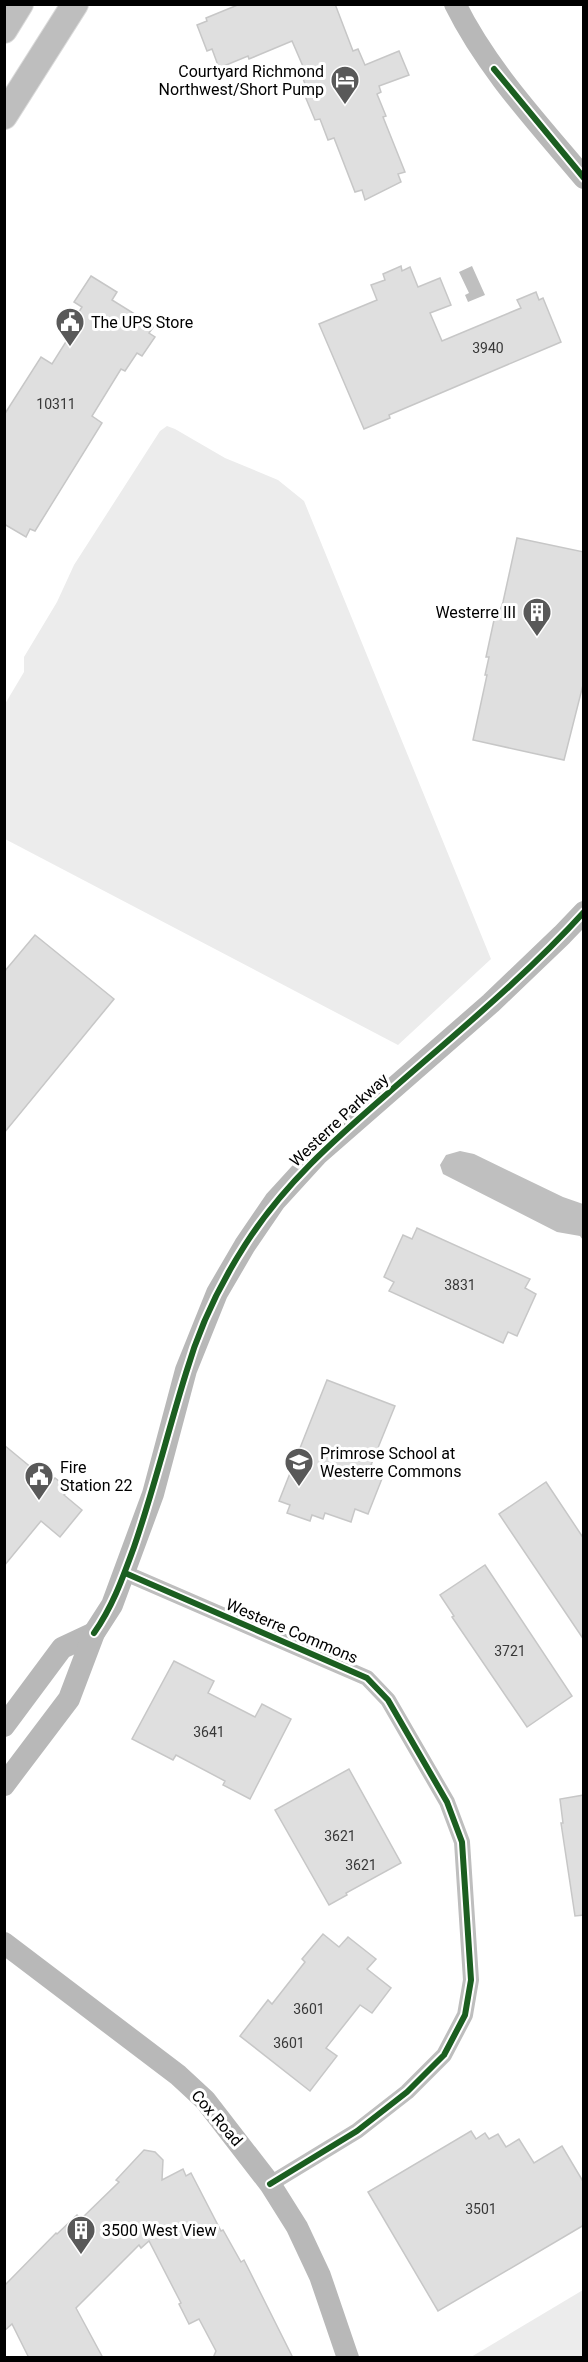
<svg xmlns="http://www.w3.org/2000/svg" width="588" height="2362" viewBox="0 0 588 2362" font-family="Roboto,sans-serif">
	<rect width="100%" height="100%" fill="#fff"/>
	<g fill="#ececec">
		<path d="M167,426L175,429L225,458L278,480L304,501L491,959L398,1045L5,839V704L24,672V657L57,602L74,565L160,431Z"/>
		<path d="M583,2290V2357H471Z"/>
	</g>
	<g fill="#bfbfbf">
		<path d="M472,266L485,295L468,302L465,295L469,293L459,272Z"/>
		<path d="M460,1151L474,1154L563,1197L583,1204V1240L580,1236L557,1232L443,1174L440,1165L446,1155Z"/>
	</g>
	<g fill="#dfdfdf" stroke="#c7c7c7" stroke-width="1.5">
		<path d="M240,4H335L353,51L358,49L365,65L399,51L409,75L379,86L381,92L377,94L386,116L383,117L405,172L398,174L401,182L365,200L362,190L355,192L334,138L328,140L320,119L315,120L305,96L309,95L301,73L305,71L292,41L249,59L248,56L219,68L212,49L207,51L197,25L207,21L206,18Z"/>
		<path d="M401,266L402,271L410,267L418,287L440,278L451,305L430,313L442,341L521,308L517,300L536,292L539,300L543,298L561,342L389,415L390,418L364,429L319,324L377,300L371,285L385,280L383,274Z"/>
		<path d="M91,276L117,292L112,300L154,326L149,333L155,337L142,356L137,353L125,371L121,369L92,416L102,423L35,531L30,529L26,537L4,524V415L41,357L52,364L69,337L65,334L82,307L74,302Z"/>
		<path d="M517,538L584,552V681L564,760L473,740L487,675H485L489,657H486L494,620H497L503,602Z"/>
		<path d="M35,935L114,999L4,1133V972Z"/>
		<path d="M417,1228L530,1279L525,1288L536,1294L517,1336L508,1332L503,1343L389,1291L394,1282L384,1277L403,1235L412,1239Z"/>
		<path d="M327,1380L395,1406L371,1465L385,1471L368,1514L355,1509L351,1522L325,1513L323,1519L312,1515L310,1521L287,1513L290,1505L279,1501Z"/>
		<path d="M4,1445L50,1483L55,1478L69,1489L64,1495L82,1510L60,1537L41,1521L4,1566Z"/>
		<path d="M546,1482L584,1539V1640L499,1514Z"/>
		<path d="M485,1565L572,1696L527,1727L452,1617L454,1616L440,1595Z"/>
		<path d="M174,1661L214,1681L208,1693L255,1717L262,1704L291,1719L250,1799L223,1785L225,1781L176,1755L173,1760L132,1739Z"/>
		<path d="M349,1769L401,1863L346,1893L347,1895L329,1905L275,1810Z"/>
		<path d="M584,1795V1915L575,1916L561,1823H563L560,1799Z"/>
		<path d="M323,1934L339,1947L348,1937L376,1959L367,1969L391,1988L372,2013L360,2005L326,2048L337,2056L310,2091L240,2036L268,2000L272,2004L305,1962L302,1959Z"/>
		<path d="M471,2131L476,2139L485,2133L489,2139L498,2134L506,2147L519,2139L534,2163L562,2146L584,2183V2225L438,2311L368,2192Z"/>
		<path d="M144,2150L155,2152L163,2160L162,2180L183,2169L186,2176L191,2173L221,2231L223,2230L241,2262L244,2260L293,2358H213L216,2351L199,2319L189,2324L179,2304L181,2303L149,2241L141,2248L139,2245L76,2308L103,2358H29L12,2324L4,2331V2286L56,2233L57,2234L77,2215L81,2219L119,2182L116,2180Z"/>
	</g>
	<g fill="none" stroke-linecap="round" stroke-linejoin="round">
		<g stroke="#dbdbdb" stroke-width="28">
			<g id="primary">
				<path d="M4,30L20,4"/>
				<path d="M4,116L75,4"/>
			</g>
		</g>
		<path stroke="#bebebe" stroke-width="16" d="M125,1573L367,1678L388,1700L447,1802L462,1842L471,1980L465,2015L444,2055L407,2092L357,2131L270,2184"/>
		<g stroke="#b8b8b8" stroke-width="22">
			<path d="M455,4C487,69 538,123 584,178"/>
			<path d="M4,1726L62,1648L94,1633"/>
			<path d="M4,1785L69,1699L94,1633L112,1605L153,1494L186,1370L217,1293L245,1245L275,1201L317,1155L491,1003L562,935L584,912"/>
			<path d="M4,1943L178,2075L205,2100L270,2184L297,2227L320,2276L348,2358"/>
		</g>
		<use href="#primary" stroke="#bebebe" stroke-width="26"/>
		<g stroke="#fff" stroke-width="10">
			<g id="cycleway">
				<path d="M494,69L584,178"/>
				<path d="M125,1573L367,1678L388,1700L447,1802L462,1842L471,1980L465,2015L444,2055L407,2092L357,2131L270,2184"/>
				<path d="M94,1633C113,1606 123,1577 134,1547C154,1489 168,1431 186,1373C199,1328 220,1284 245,1245C283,1185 334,1140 387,1094C454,1035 524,978 584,912"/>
			</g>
		</g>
		<use href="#cycleway" stroke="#1b5e20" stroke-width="6"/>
	</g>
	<defs>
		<g id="hotel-pin" transform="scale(1.5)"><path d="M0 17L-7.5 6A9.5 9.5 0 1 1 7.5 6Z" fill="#595959" stroke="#fff"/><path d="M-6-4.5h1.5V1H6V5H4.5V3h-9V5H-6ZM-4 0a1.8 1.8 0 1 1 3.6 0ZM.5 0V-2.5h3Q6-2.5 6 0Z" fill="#fff"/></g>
		<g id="civic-pin" transform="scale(1.5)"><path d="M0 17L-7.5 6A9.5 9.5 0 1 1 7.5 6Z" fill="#595959" stroke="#fff"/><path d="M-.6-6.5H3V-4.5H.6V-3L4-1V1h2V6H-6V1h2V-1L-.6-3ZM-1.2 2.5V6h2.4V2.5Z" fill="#fff"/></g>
		<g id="building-pin" transform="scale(1.5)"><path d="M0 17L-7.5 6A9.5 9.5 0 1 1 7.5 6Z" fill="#595959" stroke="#fff"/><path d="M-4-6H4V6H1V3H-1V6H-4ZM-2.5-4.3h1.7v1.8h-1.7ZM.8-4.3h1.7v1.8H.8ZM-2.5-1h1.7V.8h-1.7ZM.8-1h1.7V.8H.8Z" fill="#fff"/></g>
		<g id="school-pin" transform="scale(1.5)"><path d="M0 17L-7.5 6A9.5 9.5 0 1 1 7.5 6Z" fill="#595959" stroke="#fff"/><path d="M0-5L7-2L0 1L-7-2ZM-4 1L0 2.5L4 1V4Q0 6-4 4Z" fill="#fff"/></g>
	</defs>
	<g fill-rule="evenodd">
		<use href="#hotel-pin" x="345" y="80"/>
		<use href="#civic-pin" x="70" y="322"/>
		<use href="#building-pin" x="537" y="612"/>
		<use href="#school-pin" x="299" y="1462"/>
		<use href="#civic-pin" x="39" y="1476"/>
		<use href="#building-pin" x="81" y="2230"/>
	</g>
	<g text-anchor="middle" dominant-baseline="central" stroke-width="6" stroke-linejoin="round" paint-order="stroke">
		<g font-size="14" fill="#383838">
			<text x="488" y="348">3940</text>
			<text x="56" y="404">10311</text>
			<text x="460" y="1285">3831</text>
			<text x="510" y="1651">3721</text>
			<text x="209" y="1732">3641</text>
			<text x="340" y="1836">3621</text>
			<text x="361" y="1865">3621</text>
			<text x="309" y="2009">3601</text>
			<text x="289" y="2043">3601</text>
			<text x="481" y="2209">3501</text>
		</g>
		<g font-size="16" fill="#000" stroke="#fff" text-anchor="start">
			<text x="324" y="71" text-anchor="end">Courtyard Richmond<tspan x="324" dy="18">Northwest/Short Pump</tspan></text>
			<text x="91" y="322">The UPS Store</text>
			<text x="516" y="612" text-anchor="end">Westerre III</text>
			<text x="320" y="1453">Primrose School at<tspan x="320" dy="18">Westerre Commons</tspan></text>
			<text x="60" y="1467">Fire<tspan x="60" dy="18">Station 22</tspan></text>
			<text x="102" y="2230">3500 West View</text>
		</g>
		<g font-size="16" fill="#000" stroke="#fff">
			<text transform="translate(339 1120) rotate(-43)">Westerre Parkway</text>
			<text transform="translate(292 1631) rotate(23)">Westerre Commons</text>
			<text transform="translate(217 2118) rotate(49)">Cox Road</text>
		</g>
	</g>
	<rect width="588" height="2362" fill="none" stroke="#000000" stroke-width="12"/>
</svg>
